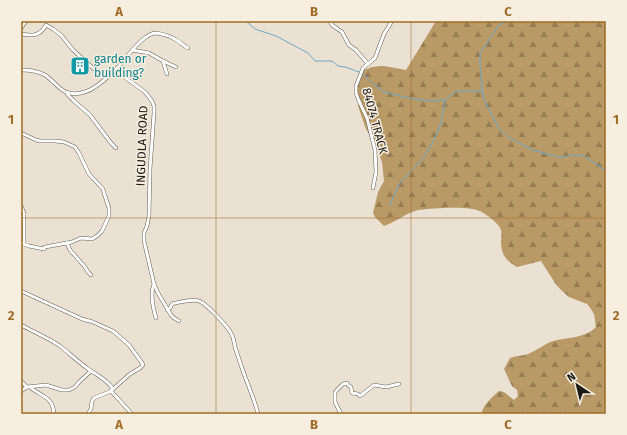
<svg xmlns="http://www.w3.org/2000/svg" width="627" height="435" viewBox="0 0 627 435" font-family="'Fira Sans',sans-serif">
	<defs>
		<pattern id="forest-firs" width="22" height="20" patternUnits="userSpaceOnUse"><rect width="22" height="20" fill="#b99a67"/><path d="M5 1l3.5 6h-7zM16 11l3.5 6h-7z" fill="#967d54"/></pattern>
	</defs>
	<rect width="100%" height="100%" fill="#eae1d2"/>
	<path fill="url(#forest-firs)" d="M436,21H606V414H481C484,404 491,398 499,391L504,392L514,400L518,396L517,390L512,386L504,369L510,358C515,356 522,356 528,354C535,351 542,346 550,342C564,337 585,339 596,327L594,314L591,309L587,304L569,297L560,289L555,283L541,261L517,267C506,261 501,254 501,242C501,238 502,233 501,230C499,225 496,223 493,220C488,216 483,212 477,210C464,206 432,208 418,210C406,213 396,222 384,226L375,217L373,213L378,192L384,181L382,162L373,139L369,134L366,129L359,109L358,103V101L356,86L361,71L372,67L384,66L406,70Z"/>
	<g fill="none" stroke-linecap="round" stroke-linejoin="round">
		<g stroke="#6da9c9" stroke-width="1">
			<path d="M246,21L255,29L276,36L308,53L315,61H332L338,66L345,67L359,72"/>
			<path d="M507,21L499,25L480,53V66L483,96L487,106L500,130L508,137L533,150L558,157H563L573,155L584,156L606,171"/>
			<path d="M362,73L373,84L384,92L413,99L434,101L445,100L456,91H482"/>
			<path d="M390,205L399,184L412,170L424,157L434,140L441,123L445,100"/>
		</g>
		<g stroke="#655d51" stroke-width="4">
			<g id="minor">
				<path d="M330,21L332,25L342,32L349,45L356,50L368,64"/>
				<path d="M21,28L26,21"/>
				<path d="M21,34C33,36 40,36 46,25L53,29L61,35L73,50L94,69L100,72L109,75L123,76L145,92L152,101L154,106V113L150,169L149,216L147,226L144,233V241L154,284L158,293L171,315L174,318L179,321"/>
				<path d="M132,50L149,53L163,61L176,67"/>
				<path d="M163,61L167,74"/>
				<path d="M21,70C29,70 38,71 45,75C58,84 62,97 81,93C94,91 109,76 118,67C126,59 143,33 156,33C162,34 171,36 176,40C181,42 183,46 188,48"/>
				<path d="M67,94L74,101L90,115L111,143L116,148"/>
				<path d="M21,133L36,140L40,141H55L64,142L75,147L79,153L89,174L103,189L104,193L109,208V216L102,231L97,236L92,239L81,238L72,242L45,247L44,249L29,246L21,243"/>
				<path d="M373,188L376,172L375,150L367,118L359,101L356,93V86L363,68L375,58L384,34L392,21"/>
				<path d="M21,206L24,213V244"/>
				<path d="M67,243L70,250L85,267L88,272L91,275"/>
				<path d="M154,284C150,294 153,308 156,318"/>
				<path d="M21,291L82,319L93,322L104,327L113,331L129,345L142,363L143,365L140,368L130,374L113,389L109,392L94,398L92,401L91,409L88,414"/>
				<path d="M167,310L170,308L172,304C178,302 195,299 199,301C206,303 227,326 231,333C234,338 234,342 235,347C237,353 239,359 241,365C246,381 254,397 258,414"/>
				<path d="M21,325C34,332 48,338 60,346C69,353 77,361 87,368C96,375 107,379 113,389"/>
				<path d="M21,381L27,387"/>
				<path d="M30,387C41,397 53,396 54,414"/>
				<path d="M21,391L27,387L46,385L62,390H69L75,387L79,382L91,371"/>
				<path d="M111,391L132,414"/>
				<path d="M341,414L335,402V392L343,384L347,383L348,385L351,387L352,393L358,394L360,396L374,385L386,387L399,384"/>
			</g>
		</g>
		<use href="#minor" stroke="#fff" stroke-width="3"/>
	</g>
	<path fill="none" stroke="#a16c25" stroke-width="1" stroke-opacity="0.55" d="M216,21V414M411,21V414M21,218H606"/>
	<defs>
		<g id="building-square" transform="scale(1)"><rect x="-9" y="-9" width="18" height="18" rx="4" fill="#0f9aa8" stroke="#f7eee0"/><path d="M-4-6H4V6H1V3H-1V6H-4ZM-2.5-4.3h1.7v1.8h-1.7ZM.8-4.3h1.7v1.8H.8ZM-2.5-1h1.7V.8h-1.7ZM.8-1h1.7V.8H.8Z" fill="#fff"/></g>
	</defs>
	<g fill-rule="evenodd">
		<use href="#building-square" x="80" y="66"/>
	</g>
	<g text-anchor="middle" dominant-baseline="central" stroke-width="3" stroke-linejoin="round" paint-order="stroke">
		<g font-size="12" fill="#0d838f" stroke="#f7eee0" text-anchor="start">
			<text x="94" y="59">garden or<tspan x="94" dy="14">building?</tspan></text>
		</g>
		<g font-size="12" fill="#1c1914" stroke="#f7eee0">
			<text transform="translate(375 121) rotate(75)">84074 TRACK</text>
			<text transform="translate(142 146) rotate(-88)">INGUDLA ROAD</text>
		</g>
	</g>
	<rect width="627" height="435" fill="none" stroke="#f7eee0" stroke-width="44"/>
	<g transform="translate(577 385) rotate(325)" stroke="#f7eee0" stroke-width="3" paint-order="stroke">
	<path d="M0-3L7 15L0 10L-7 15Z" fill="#1c1914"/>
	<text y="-6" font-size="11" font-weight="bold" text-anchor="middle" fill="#1c1914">N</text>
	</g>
	<rect x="22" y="22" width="583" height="391" fill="none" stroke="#a16c25" stroke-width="1.5"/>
	<g font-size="13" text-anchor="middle" font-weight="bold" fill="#a16c25">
		<text x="119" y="16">A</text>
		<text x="314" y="16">B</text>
		<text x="508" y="16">C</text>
		<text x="11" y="124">1</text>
		<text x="616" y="124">1</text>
		<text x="11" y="320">2</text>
		<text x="616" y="320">2</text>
		<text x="119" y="429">A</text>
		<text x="314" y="429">B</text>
		<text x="508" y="429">C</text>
	</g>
</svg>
